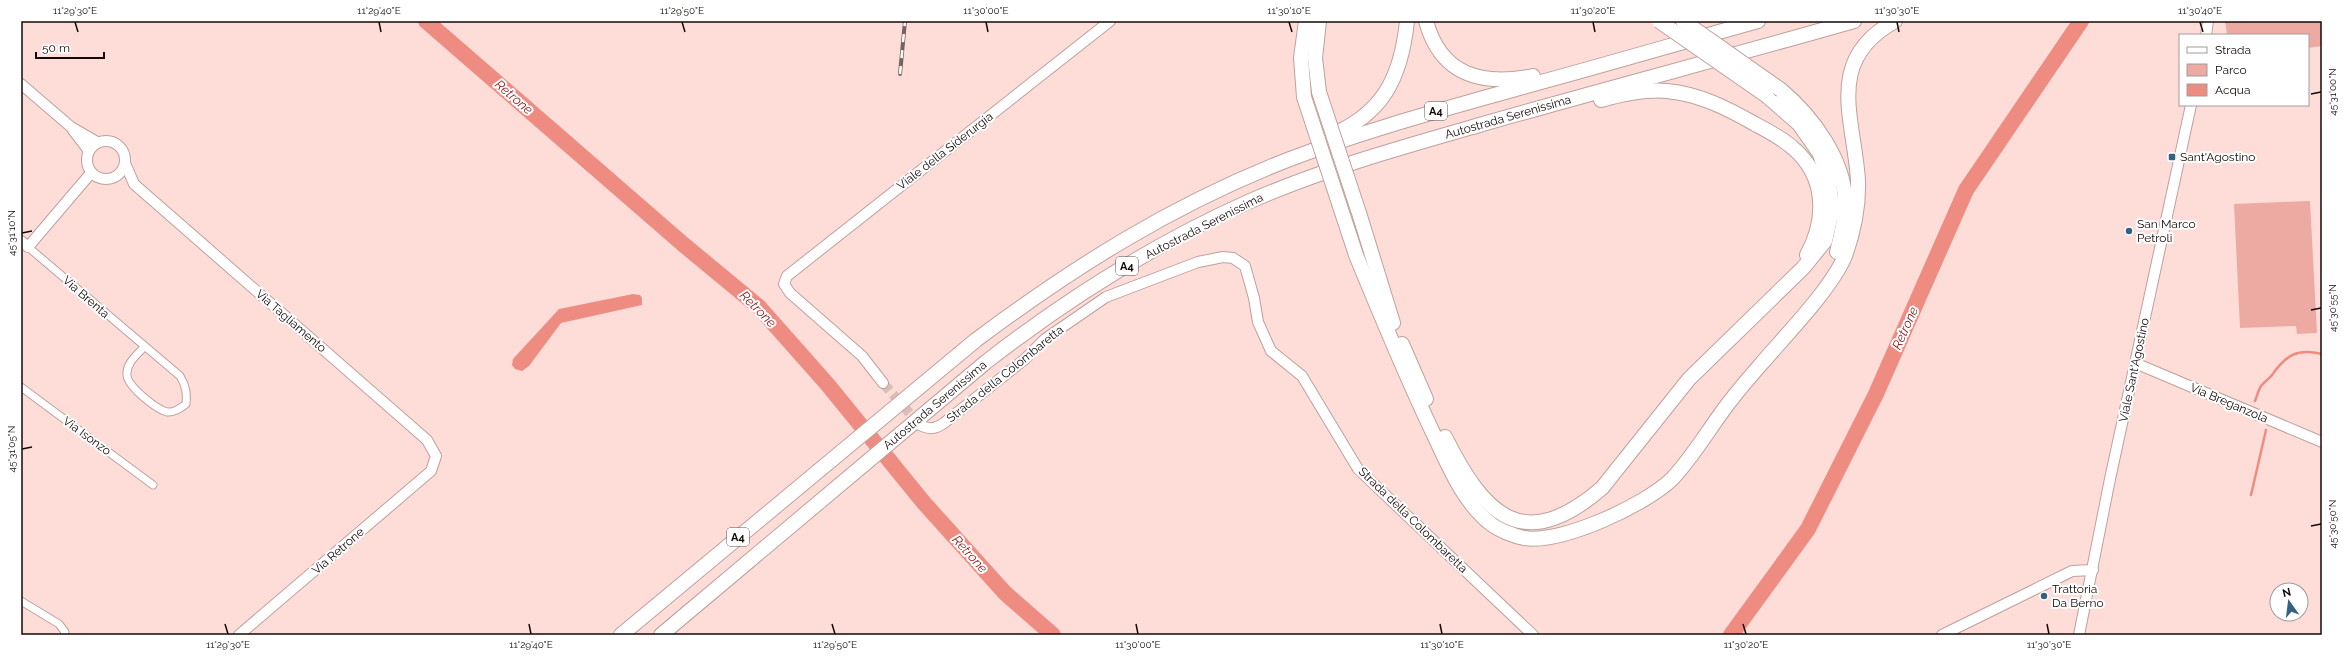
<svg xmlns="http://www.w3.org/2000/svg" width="2343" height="656" viewBox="0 0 2343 656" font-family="Raleway,sans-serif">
	<rect width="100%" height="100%" fill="#feddd9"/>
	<g fill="#edaaa3">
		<path d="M2225,21H2322V46L2308,48V35H2227Z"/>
		<path d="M2310,201L2317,333L2297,334L2296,326L2240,328L2234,204Z"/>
	</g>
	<path fill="#ef8c82" d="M633,294L640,295L642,298V305L561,323L529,366L522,371L515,369L512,365L513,359L559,309Z"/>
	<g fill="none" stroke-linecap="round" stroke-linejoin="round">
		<g stroke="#ef8c82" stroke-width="2.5">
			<path d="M2255,401C2257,396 2258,391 2261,386C2264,382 2269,379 2272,375C2286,355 2297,348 2322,354"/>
			<path d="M2251,495L2266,430"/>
		</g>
		<g stroke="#ef8c82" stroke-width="16">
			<path d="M426,21L684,245L759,307L828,385L924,503L1005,593L1053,635"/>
			<path d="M1731,635L1808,529L1876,394L1966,190L2081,21"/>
		</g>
		<path stroke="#dbbdba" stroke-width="10" stroke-dasharray="10 5" stroke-linecap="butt" d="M883,383L920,425"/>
		<g stroke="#bfa09c" stroke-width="9">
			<g id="street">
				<path d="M28,247L180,376C186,386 187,393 186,404C181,408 174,413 167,412C156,409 128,387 127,375C126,363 137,355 144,347"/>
				<path d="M21,387L153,485"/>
				<path d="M21,601L59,624L65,632L64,635"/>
			</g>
		</g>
		<g stroke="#bfa09c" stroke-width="12">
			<g id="secondary">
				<path d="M2206,35L2208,21"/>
				<path d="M21,84L71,127L97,142"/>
				<path d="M73,130L89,151"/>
				<circle cx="106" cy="160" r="19"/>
				<path d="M125,163L134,184L427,440L436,456L431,471L239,635"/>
				<path d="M21,241L28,247L91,173"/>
				<path d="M2135,363L2322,442"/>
				<path d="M883,383L862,356L790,293L784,284L787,276L1110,21"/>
				<path d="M920,425C930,430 935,429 944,423L1025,359L1045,339L1106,297L1198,262L1223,257L1233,258L1245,266L1254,298L1258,322L1271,351L1302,376L1358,469L1533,635"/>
				<path d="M1942,635L2072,571L2093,570"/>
				<path d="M2079,635L2110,479L2191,105"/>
			</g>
		</g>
		<g stroke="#bfa09c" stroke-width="16">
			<g id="highway">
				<path d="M1319,21L1315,58L1319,92"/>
				<path d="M1426,21C1441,76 1482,86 1533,76"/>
				<path d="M1781,90C1812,116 1846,161 1845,204C1845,221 1841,237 1837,252"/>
				<path d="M1304,97L1301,58L1306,21"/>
				<path d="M1601,100C1623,94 1645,89 1667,91C1699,94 1727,108 1755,124C1768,131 1782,138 1793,148C1826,176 1827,219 1807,255"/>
				<path d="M1327,137C1383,115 1401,78 1407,21"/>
				<path d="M1360,216L1393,323"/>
				<path d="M1356,255C1381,316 1406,377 1435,437C1449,467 1464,503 1491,524C1499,530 1514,536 1524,538C1562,544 1645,505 1672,479C1691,459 1706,434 1722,412C1734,395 1748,379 1762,363C1786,335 1831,289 1845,256C1854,231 1859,206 1858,180C1854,118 1824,60 1895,21"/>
				<path d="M1402,344L1426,399"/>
				<path d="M1445,437C1484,515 1523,556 1602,488L1689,379L1803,268L1825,241L1831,214V199L1829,182L1820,154L1799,124L1767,96"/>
				<path d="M621,635L976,340C1075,266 1174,204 1290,159C1366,130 1445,109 1523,87C1601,66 1679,43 1758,21"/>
				<path d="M661,635L986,362C1067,299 1154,244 1248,202C1321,170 1399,148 1476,126C1601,90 1728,57 1854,21"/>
			</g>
		</g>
		<use href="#street" stroke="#fff" stroke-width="7"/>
		<use href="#secondary" stroke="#fff" stroke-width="10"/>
		<use href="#highway" stroke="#fff" stroke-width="14"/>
		<g stroke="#76625f" stroke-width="4">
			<path id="rail" d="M900,74L905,21"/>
		</g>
		<use href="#rail" stroke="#fff" stroke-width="2.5" stroke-dasharray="8" stroke-linecap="butt"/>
		<g stroke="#bfa09c" stroke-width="16" stroke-linecap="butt">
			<g id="highway-bridge">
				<path d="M1659,21L1767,96"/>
				<path d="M1683,21L1781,90"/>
				<path d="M1319,92L1360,216"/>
				<path d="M1304,97L1356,255"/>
			</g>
		</g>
		<use href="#highway-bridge" stroke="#fff" stroke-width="14"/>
	</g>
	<path fill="none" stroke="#140908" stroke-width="1.5" d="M75,22L78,32M379,22L381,32M682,22L685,32M986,22L988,32M1289,22L1292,32M1593,22L1595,32M1897,22L1899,32M2200,22L2203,32M2311,94L2321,92M22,233L32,231M2311,310L2321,308M22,449L32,447M2311,526L2321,524M225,624L228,634M529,624L531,634M832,624L835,634M1136,624L1138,634M1440,624L1442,634M1743,624L1746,634M2047,624L2049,634"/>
	<g fill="#316381" stroke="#fff" stroke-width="1.5">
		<rect x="2168" y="153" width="8" height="8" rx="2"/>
		<circle cx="2129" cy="231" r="4"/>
		<circle cx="2044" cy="596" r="4"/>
	</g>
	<g text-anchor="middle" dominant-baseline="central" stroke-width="4" stroke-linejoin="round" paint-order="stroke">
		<g fill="#fff" stroke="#5a5352" stroke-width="1">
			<rect x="1425" y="102" width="22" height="18" rx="3"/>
			<rect x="1116" y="257" width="22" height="18" rx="3"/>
			<rect x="727" y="528" width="22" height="18" rx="3"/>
		</g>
		<g font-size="11" font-weight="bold" fill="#140908">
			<text x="1436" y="111">A4</text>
			<text x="1127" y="266">A4</text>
			<text x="738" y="537">A4</text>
		</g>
		<g font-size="12" fill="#140908" stroke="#fff">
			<text transform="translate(1508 117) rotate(-16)">Autostrada Serenissima</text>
			<text transform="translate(945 151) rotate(-38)">Viale della Siderurgia</text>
			<text transform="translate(1204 226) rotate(-27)">Autostrada Serenissima</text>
			<text transform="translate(86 297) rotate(41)">Via Brenta</text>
			<text transform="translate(291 321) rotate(41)">Via Tagliamento</text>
			<text transform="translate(2134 370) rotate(-78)">Viale Sant'Agostino</text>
			<text transform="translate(1005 374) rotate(-39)">Strada della Colombaretta</text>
			<text transform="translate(2229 403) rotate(23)">Via Breganzola</text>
			<text transform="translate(935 405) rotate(-40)">Autostrada Serenissima</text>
			<text transform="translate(87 436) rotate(36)">Via Isonzo</text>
			<text transform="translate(1413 520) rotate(44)">Strada della Colombaretta</text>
			<text transform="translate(338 551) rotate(-41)">Via Retrone</text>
		</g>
		<g font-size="12" fill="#140908" stroke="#fff" text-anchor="start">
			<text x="2180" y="157">Sant'Agostino</text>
			<text x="2137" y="224">San Marco<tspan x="2137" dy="14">Petroli</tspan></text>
			<text x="2052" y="589">Trattoria<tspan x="2052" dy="14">Da Berno</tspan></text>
		</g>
		<g font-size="13" font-style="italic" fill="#8e191a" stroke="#fff">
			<text transform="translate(514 97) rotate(41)">Retrone</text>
			<text transform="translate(758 309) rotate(45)">Retrone</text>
			<text transform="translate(1905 328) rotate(-66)">Retrone</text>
			<text transform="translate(970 554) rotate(48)">Retrone</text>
		</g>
	</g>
	<rect width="2343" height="656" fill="none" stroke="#ffffff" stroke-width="44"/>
	<rect x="2179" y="34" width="130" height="72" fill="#ffffff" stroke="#a19d9c"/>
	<rect x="2187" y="47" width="20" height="6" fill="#ffffff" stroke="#a19d9c"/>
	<text x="2215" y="54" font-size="12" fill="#140908">Strada</text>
	<rect x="2187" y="64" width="20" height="12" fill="#edaaa3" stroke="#a19d9c"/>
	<text x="2215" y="74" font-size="12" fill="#140908">Parco</text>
	<rect x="2187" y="84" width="20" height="12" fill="#ef8c82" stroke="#a19d9c"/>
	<text x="2215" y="94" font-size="12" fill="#140908">Acqua</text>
	<g transform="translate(2289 602) rotate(346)"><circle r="19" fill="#ffffff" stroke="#a19d9c"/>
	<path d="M0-3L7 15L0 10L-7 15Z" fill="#316381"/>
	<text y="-6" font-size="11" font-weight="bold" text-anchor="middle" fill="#140908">N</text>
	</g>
	<path d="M36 52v6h68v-6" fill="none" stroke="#140908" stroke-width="2"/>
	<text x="42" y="52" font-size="12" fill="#140908" stroke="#ffffff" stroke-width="3" paint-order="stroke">50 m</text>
	<rect x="22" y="22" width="2299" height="612" fill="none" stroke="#140908" stroke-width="1.5"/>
	<g font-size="10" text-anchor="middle" fill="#140908">
		<text x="75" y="14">11°29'30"E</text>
		<text x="379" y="14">11°29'40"E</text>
		<text x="682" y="14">11°29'50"E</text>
		<text x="986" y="14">11°30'00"E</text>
		<text x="1289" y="14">11°30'10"E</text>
		<text x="1593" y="14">11°30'20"E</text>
		<text x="1897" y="14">11°30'30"E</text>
		<text x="2200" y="14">11°30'40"E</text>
		<text transform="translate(2332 92) rotate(-90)" y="4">45°31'00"N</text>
		<text transform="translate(11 233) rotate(-90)" y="4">45°31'10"N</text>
		<text transform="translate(2332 308) rotate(-90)" y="4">45°30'55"N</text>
		<text transform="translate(11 449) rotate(-90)" y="4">45°31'05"N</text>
		<text transform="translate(2332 524) rotate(-90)" y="4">45°30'50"N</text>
		<text x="228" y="648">11°29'30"E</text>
		<text x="531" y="648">11°29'40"E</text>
		<text x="835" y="648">11°29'50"E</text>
		<text x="1138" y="648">11°30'00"E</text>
		<text x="1442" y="648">11°30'10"E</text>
		<text x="1746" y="648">11°30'20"E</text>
		<text x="2049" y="648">11°30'30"E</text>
	</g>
</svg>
